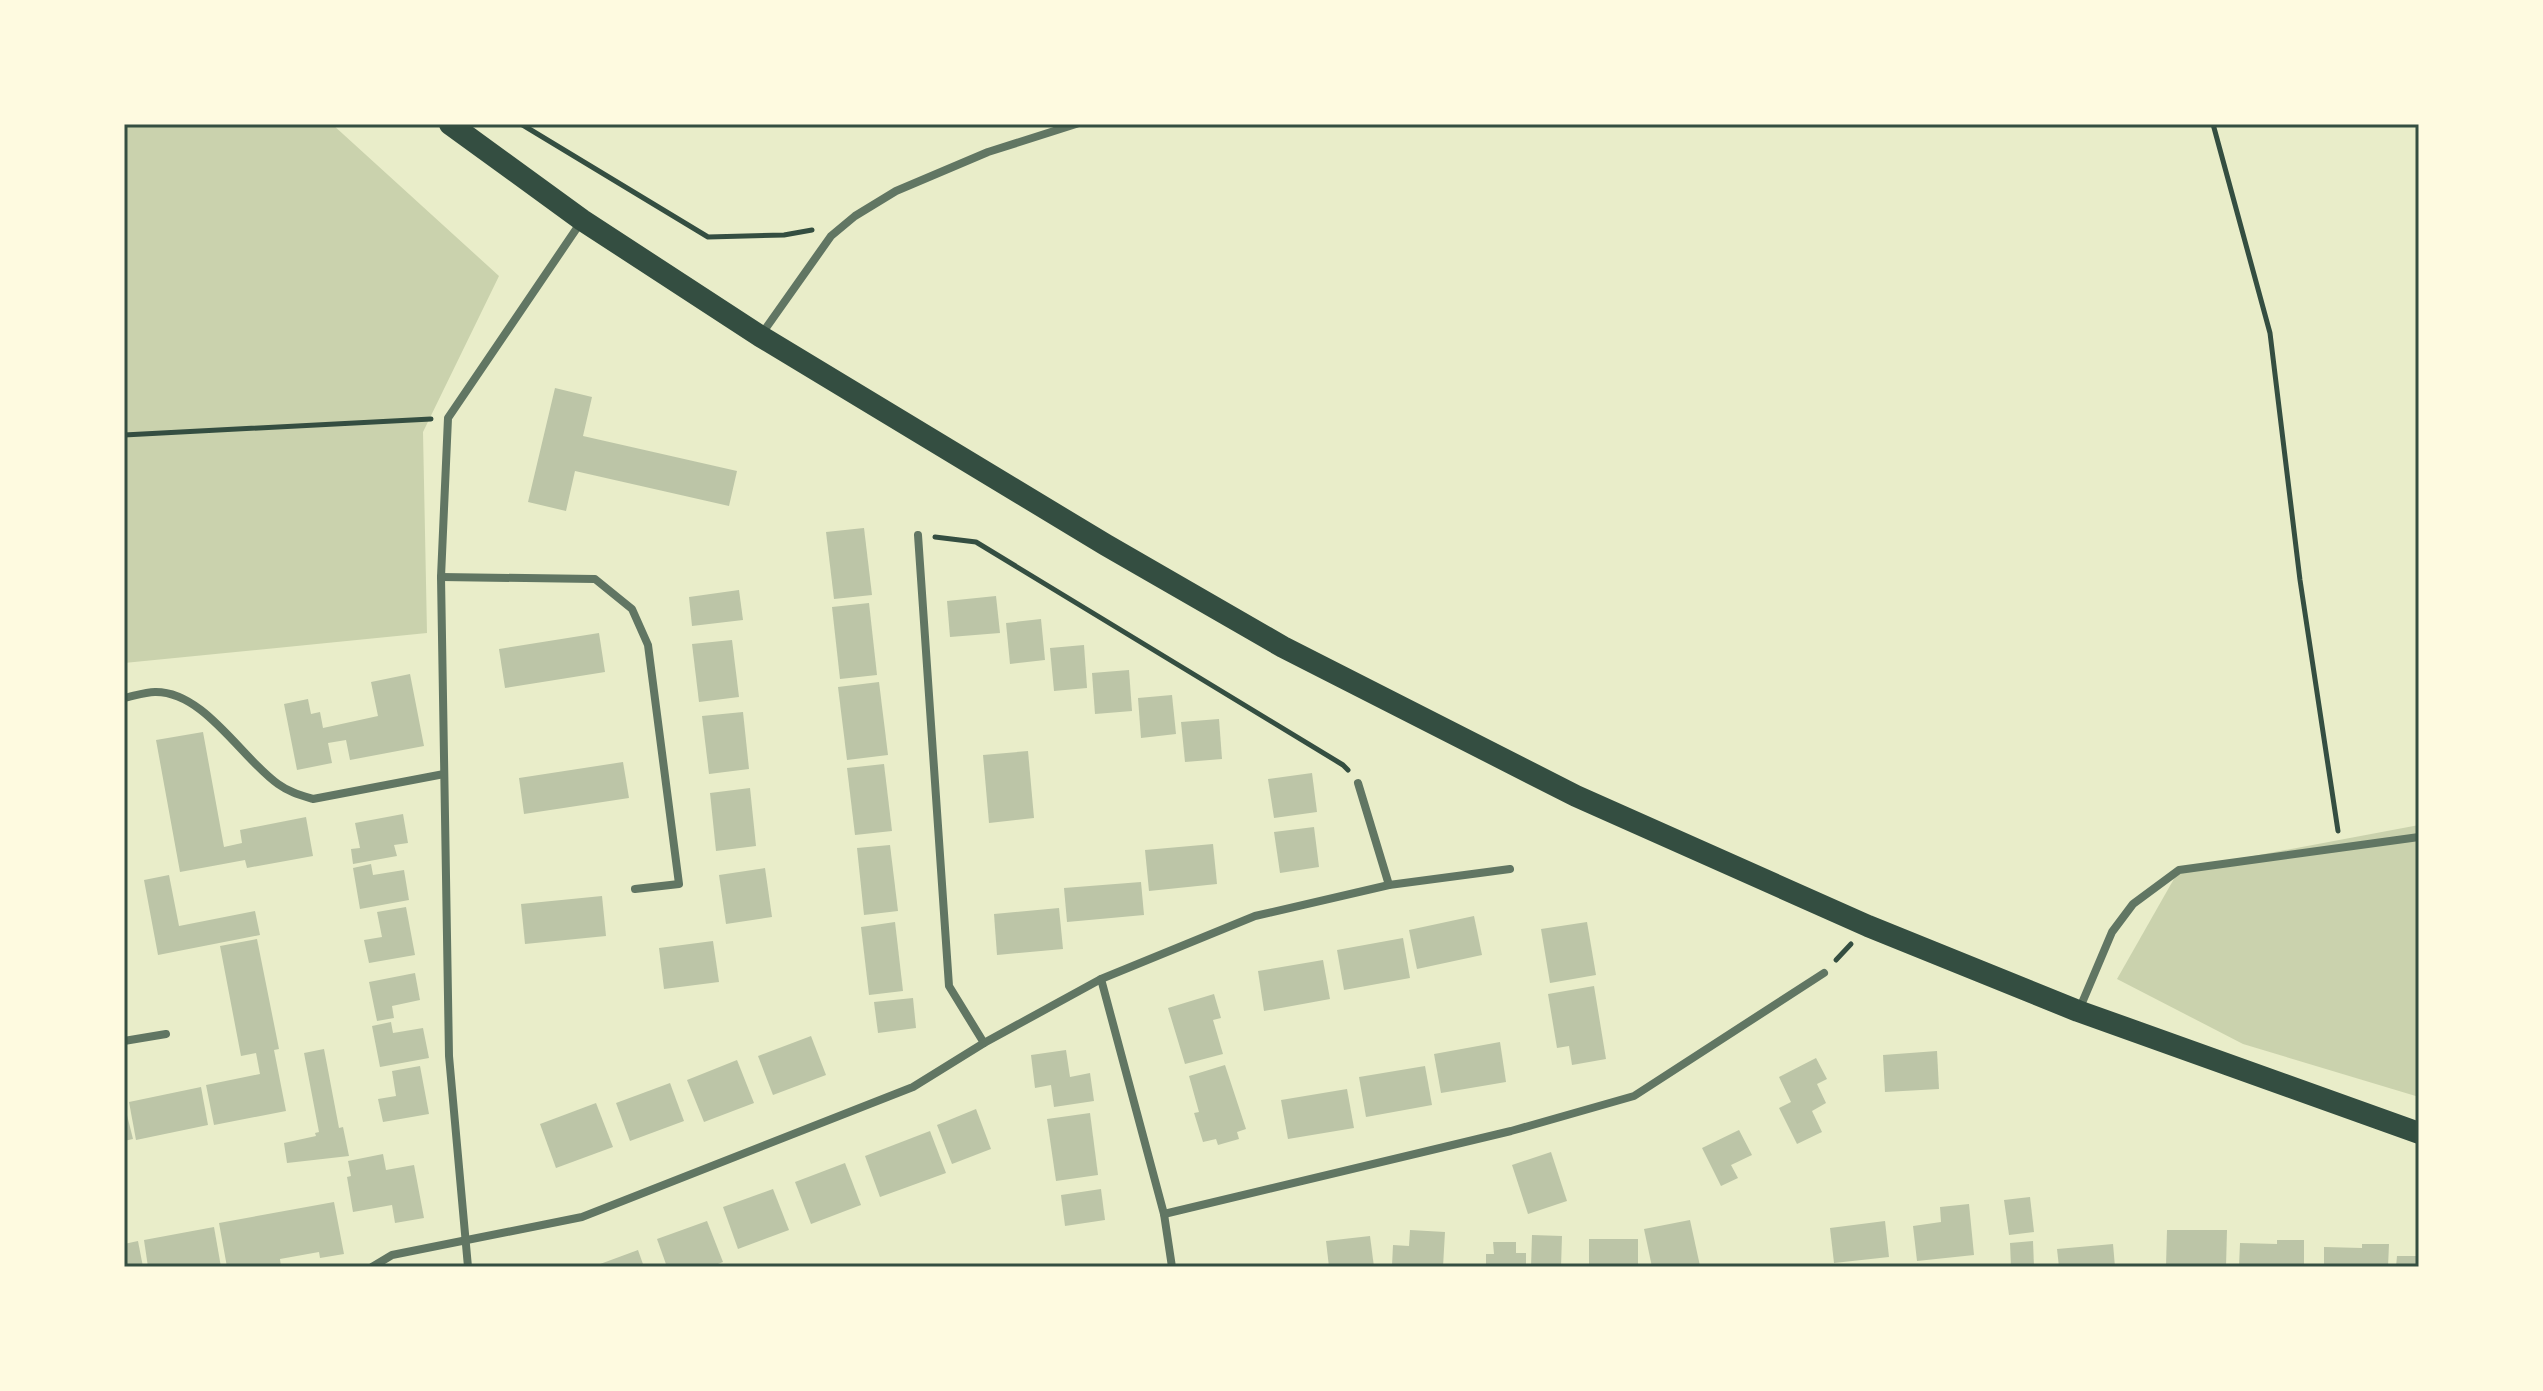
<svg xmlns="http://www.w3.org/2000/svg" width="2543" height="1391" viewBox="0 0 2543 1391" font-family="'Roboto Condensed',sans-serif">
	<rect width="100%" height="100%" fill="#e9edc9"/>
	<g fill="#cad2ad">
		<path d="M124,124H332L499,276L423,432L427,633L124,663Z"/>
		<path d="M2419,825V1097L2243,1044L2117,979L2179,870Z"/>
	</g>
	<g fill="#bcc5a7">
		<path d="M555,388L592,397L583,436L737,471L729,506L575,471L566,511L528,502Z"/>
		<path d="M864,528L872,595L834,599L826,532Z"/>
		<path d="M739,590L743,620L692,626L689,597Z"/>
		<path d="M996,596L1000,633L950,637L947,601Z"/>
		<path d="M869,603L877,675L840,679L832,607Z"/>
		<path d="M1041,619L1045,660L1010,664L1006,623Z"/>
		<path d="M599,633L605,672L505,688L499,649Z"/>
		<path d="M732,640L739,697L699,702L692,644Z"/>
		<path d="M1084,645L1087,688L1054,691L1050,648Z"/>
		<path d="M1129,670L1132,711L1095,714L1092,673Z"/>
		<path d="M410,674L424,746L350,760L346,740L328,743L332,763L297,770L284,704L308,699L311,714L320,712L323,728L378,716L371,682Z"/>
		<path d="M879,682L888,755L847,760L838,687Z"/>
		<path d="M1172,695L1176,734L1141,738L1138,698Z"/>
		<path d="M743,712L749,769L709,774L702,716Z"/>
		<path d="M1219,719L1222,759L1185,762L1181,722Z"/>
		<path d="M203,732L224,847L242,843L240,830L306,817L313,856L247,868L245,860L180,872L156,740Z"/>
		<path d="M1028,751L1034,818L989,823L983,755Z"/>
		<path d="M623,762L629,798L524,814L519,778Z"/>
		<path d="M884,764L892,831L855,835L847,768Z"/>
		<path d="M1312,773L1317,812L1274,818L1268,779Z"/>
		<path d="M750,788L756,846L716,851L710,793Z"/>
		<path d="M403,814L408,843L394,845L397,856L353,864L351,849L360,848L355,823Z"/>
		<path d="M1314,827L1319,867L1280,873L1274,832Z"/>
		<path d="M1213,844L1217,884L1149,891L1145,850Z"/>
		<path d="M890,845L898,911L864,915L857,848Z"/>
		<path d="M371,864L373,875L404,870L409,900L360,909L353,868Z"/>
		<path d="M765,868L772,917L726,924L719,875Z"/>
		<path d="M169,875L179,926L255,911L260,935L158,955L144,880Z"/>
		<path d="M1141,882L1144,915L1067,922L1064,888Z"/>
		<path d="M602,896L606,936L525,944L521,904Z"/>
		<path d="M406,907L415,955L369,963L364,940L382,937L377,912Z"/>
		<path d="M1059,908L1063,949L997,955L994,914Z"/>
		<path d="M1474,916L1482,955L1417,969L1409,930Z"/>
		<path d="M895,922L903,991L869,995L861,927Z"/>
		<path d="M1587,922L1596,975L1550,983L1541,929Z"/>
		<path d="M1403,938L1410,978L1344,990L1337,950Z"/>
		<path d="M257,939L279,1049L274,1050L286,1111L214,1125L206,1085L260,1074L256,1053L241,1056L220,946Z"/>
		<path d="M713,941L719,982L664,989L659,948Z"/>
		<path d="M1323,960L1330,999L1264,1011L1258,971Z"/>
		<path d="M415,973L420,1000L392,1006L394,1018L377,1021L369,982Z"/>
		<path d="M1594,986L1606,1059L1572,1065L1569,1046L1557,1048L1548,994Z"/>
		<path d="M1214,994L1221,1018L1213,1020L1223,1054L1185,1064L1168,1008Z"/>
		<path d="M913,998L916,1028L878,1033L874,1002Z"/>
		<path d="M391,1022L393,1033L423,1028L429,1058L380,1067L372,1026Z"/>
		<path d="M811,1036L826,1075L773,1095L758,1056Z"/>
		<path d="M1500,1042L1506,1082L1441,1093L1434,1054Z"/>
		<path d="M324,1049L339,1128L343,1127L349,1156L287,1163L284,1143L316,1136L315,1133L319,1132L304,1053Z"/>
		<path d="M1066,1050L1070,1077L1090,1073L1094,1101L1054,1107L1051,1085L1035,1088L1031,1055Z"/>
		<path d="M1937,1051L1939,1089L1885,1092L1883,1055Z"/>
		<path d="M1816,1058L1827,1079L1817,1084L1826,1103L1812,1111L1822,1132L1797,1144L1779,1108L1791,1102L1779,1077Z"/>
		<path d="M737,1060L754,1103L704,1122L687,1080Z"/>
		<path d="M1225,1065L1246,1129L1237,1132L1239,1139L1218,1145L1216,1139L1203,1142L1194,1113L1199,1112L1189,1076Z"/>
		<path d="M420,1066L429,1114L383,1122L378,1099L396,1096L392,1071Z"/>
		<path d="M1425,1066L1432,1105L1366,1117L1359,1077Z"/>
		<path d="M670,1083L684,1121L630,1141L616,1103Z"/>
		<path d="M201,1087L208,1125L136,1140L129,1102Z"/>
		<path d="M1347,1089L1354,1128L1288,1139L1281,1100Z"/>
		<path d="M124,1103L133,1139L124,1141Z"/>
		<path d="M596,1103L613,1147L556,1168L540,1124Z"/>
		<path d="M976,1109L991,1149L952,1164L937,1125Z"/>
		<path d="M1090,1113L1098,1175L1056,1181L1047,1119Z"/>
		<path d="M1739,1130L1752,1155L1731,1165L1738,1178L1721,1186L1702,1148Z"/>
		<path d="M930,1131L946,1173L880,1197L865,1156Z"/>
		<path d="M1551,1152L1567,1201L1528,1214L1512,1165Z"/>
		<path d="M383,1154L386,1170L414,1165L424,1218L395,1223L392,1205L353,1212L347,1177L351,1176L348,1161Z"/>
		<path d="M845,1163L861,1205L811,1224L795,1182Z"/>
		<path d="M773,1189L789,1230L738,1249L723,1207Z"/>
		<path d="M1101,1189L1105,1220L1065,1226L1061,1195Z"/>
		<path d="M2030,1197L2034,1232L2009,1235L2004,1200Z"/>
		<path d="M334,1202L344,1254L320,1258L319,1252L280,1259L281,1267H227L219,1223Z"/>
		<path d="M1969,1204L1974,1255L1917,1261L1913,1226L1941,1222L1940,1207Z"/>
		<path d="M1690,1220L1700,1266L1652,1267L1644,1229Z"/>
		<path d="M707,1221L723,1262L710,1267H667L657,1239Z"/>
		<path d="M1885,1221L1889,1257L1834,1263L1830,1228Z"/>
		<path d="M214,1227L221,1267H148L144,1240Z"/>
		<path d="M1410,1230L1445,1232L1443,1267L1392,1266L1393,1245L1409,1246Z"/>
		<path d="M2167,1230H2227L2226,1267H2166Z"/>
		<path d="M1532,1235L1562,1236L1561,1267H1531Z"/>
		<path d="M1370,1236L1374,1267H1329L1326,1241Z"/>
		<rect x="1589" y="1239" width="49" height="28"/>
		<path d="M2277,1240H2304V1267H2239L2240,1243L2277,1244Z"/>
		<path d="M138,1241L143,1267H124V1244Z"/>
		<path d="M2033,1241L2034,1267H2011L2010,1243Z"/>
		<path d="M1493,1242H1516V1253H1526V1267H1486V1254H1494Z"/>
		<path d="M2113,1244L2115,1267H2059L2057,1249Z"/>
		<path d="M2362,1244H2389L2388,1267H2324V1247L2362,1248Z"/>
		<path d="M638,1250L644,1267H592Z"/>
		<path d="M2397,1256H2419V1267H2396Z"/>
	</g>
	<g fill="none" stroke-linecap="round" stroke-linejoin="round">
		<g stroke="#344e41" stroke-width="5">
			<path d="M521,124L708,237L784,235L812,230"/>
			<path d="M2213,124L2270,333L2300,580L2338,831"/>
			<path d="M124,435L431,419"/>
			<path d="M935,537L976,542L1343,765L1348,770"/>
			<path d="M1836,960L1851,944"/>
		</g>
		<g stroke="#617663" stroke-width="8">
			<path d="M761,335L831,236L855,216L896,191L988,152L1076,124"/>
			<path d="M918,535L949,986L984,1043"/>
			<path d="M441,577L595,579L632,609L648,645L679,884L635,889"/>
			<path d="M124,698C134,696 145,692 155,692C204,691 242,759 278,784C289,792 300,795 313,799L444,774"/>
			<path d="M1358,783L1389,885"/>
			<path d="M1101,979L1164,1214L1172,1267"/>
			<path d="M2079,1010L2112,932L2133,904L2179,870L2419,837"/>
			<path d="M124,1041L166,1034"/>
			<path d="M1164,1214L1511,1131L1634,1096L1824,973"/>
			<path d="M372,1267L392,1255L582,1217L913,1087L984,1043L1101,979L1255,916L1389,885L1510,869"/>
			<path d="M468,1267L449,1056L441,577L448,418L581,222"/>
		</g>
		<path stroke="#344e41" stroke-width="22" d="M450,124L582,220L760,336L1106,545L1283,647L1576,796L1868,926L2078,1011L2419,1133"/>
	</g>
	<rect width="2543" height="1391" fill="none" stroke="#fefae0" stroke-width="252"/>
	<rect x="126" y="126" width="2291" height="1139" fill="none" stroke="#344e41" stroke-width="3"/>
</svg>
